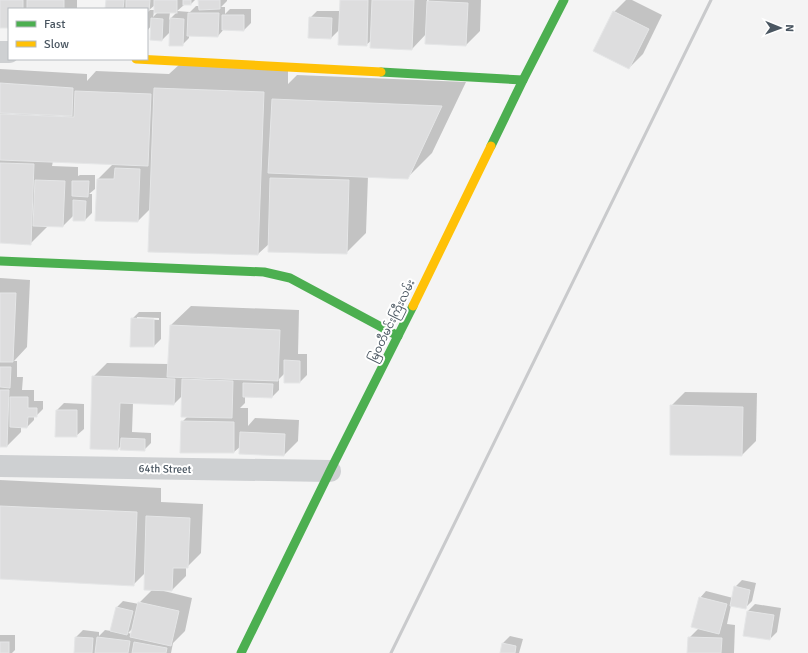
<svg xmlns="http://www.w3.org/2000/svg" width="808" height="653" viewBox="0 0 808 653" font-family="Signika,'Noto Sans Myanmar',sans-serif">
	<rect width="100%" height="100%" fill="#f4f4f4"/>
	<g fill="#0003" fill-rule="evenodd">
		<path d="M0,0H77V9H9V27H0Z"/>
		<path d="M107,0H195L191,4H184V5L177,11L190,12L196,6H199V0H227V1L221,7H225V14L230,9H251V23L244,30L224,29L218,36H189V38L182,45L171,31L162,40L151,26L147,31V9H106ZM155,5V10H149ZM154,12H158L153,17ZM170,12H177L169,20Z"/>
		<path d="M341,0H427V3L429,0H481L480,31L466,45L427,33L412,49L372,40L366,45L340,29L331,38L310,18L317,11H340Z"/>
		<path d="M626,0H632L662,15L643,54L629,68L614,12Z"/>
		<path d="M180,64L288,68V84L297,75L466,82L432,153L407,178L368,176L366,233L346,253L270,243L258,254L151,208L138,221L97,220L98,179L113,164L53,161L52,166L78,167V176L80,175H95V189L89,194H92V213L85,220H74V215L63,226H48L30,244L0,242V69L87,74V81L96,71L169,74Z"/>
		<path d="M0,278L30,280L27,347L14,361H17V377H23L22,390H34V401H43V409L36,416H34V420L27,427H21V432L7,446H0Z"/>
		<path d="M191,306L299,310L298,354H307V375L300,382L285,373L279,379V390L272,397L245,396V403L240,408H248V426L255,418L299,420L298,441L284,455L241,446L234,452L182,422L188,416L183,395L174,404L133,403L132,432L151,433V443L144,450L121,446L118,449L93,377L107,363L169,364L171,325Z"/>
		<path d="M139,312H161V339L154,346L132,319ZM137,317L159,318V320L137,319Z"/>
		<path d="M685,392L757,393L756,441L742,455L671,406Z"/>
		<path d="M64,403L84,404V429L76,436L57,410Z"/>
		<path d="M0,480L161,488V502L203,504L201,553L187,567H186V576L172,590H160L192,598L185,631L173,643L171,653H75L76,637L83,630L99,632V636L105,630L111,631L116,608L123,601L139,604V603L153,589L145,573L133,585L0,578ZM133,628L132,634L128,633Z"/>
		<path d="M742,580L756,583L752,601L745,608L731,605L727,624L735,625L734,653H688L689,638L699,628L700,598L706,591L733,598L735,587Z"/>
		<path d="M755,604L781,608L777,632L770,639L744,635L748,611Z"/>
		<path d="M0,635H15V650L12,653H0Z"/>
		<path d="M510,636L523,639L519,653H501L503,643Z"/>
	</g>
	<g fill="#ddddde" stroke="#e5e6e7">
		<path d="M0,0H23V9H9V28H0Z"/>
		<rect x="27" y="0" width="37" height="9"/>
		<path d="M106,0H124L123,9H105Z"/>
		<path d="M126,0H150L149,11H147V9H126Z"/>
		<rect x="154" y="0" width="23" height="13"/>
		<rect x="183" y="0" width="8" height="5"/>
		<path d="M198,0H220V9L199,10Z"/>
		<path d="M340,0H368L367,46L338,45Z"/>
		<path d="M372,0H414L412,50L370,48Z"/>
		<path d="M427,1L468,3L466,46L425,44Z"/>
		<path d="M613,11L649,29L629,69L593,51Z"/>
		<path d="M188,13H219L218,37L187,36Z"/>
		<path d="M222,15H244V31L222,30Z"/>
		<path d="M309,17L332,18L331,39L308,38Z"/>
		<path d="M151,18L163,19L162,41L150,40Z"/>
		<path d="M170,18L184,19L183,46H169Z"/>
		<path d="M0,83L73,88L72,116L0,113Z"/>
		<path d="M154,88L264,92L258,255L148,252Z"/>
		<path d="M75,91L151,94L148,166L0,160V114L74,117Z"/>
		<path d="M272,99L442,106L408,179L268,173Z"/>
		<path d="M0,163L34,164L31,245L0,243Z"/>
		<path d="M115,168L140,169L138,222L95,221L97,179H114Z"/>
		<path d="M270,178L349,180L347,254L268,252Z"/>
		<path d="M35,180L65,181L63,227L33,226Z"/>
		<path d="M72,181H89L88,197L72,196Z"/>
		<path d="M73,200L86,201L85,221H73Z"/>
		<path d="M0,293H16L13,362H0Z"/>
		<path d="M131,318L154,319V347H130Z"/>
		<path d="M170,325L280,330L278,381L167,377Z"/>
		<path d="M284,360L300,361V383H284Z"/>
		<path d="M0,367H11L10,388L0,387Z"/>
		<path d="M92,376L175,379L174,405L120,403L118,450L90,449Z"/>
		<path d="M182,379L233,381L232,418L181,417Z"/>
		<path d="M243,383L273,384L272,398L243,397Z"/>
		<path d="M0,390H9L7,447H0Z"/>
		<path d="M10,397H28V408H37V417H28L27,428L10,427Z"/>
		<path d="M670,405L743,407L742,456L670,455Z"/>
		<path d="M56,410H77V437H55Z"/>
		<path d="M181,421L234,422V453H180Z"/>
		<path d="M240,432L285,434L284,456L239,454Z"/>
		<path d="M121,438L145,439V451L120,450Z"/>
		<path d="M0,506L137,512L134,586L0,579Z"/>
		<path d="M146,516L190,518L188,568H173L172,591L144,590Z"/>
		<path d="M734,586L750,590L746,609L730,606Z"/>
		<path d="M699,597L727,604L719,634L691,627Z"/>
		<path d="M138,602L179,611L171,646L130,637Z"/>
		<path d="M116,607L133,611L127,635L110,631Z"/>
		<path d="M747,611L774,615L770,640L743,636Z"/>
		<path d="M75,637L93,638L92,653H74Z"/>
		<path d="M97,637L130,641L128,653H95Z"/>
		<path d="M688,637L722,638L721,653H687Z"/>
		<rect x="0" y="642" width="9" height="11"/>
		<path d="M134,642L167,648L166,653H132Z"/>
		<path d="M502,643L516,646L515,653H500Z"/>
	</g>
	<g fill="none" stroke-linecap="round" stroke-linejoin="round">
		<g stroke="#ced0d2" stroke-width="22">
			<path d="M0,52H9"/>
			<path d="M0,466L330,471"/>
		</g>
		<g stroke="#4caf50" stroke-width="9">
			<path d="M381,72L523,80"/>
			<path d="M491,146L523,80L564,0"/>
			<path d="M0,261L264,272L290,278L398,336"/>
			<path d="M241,653L330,471L413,306"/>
		</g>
		<g stroke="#ffc107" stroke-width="9">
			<path d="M136,59L381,72"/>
			<path d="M413,306L491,146"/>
		</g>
		<path stroke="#c9cacc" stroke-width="3" d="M391,653L711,0"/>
	</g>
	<g text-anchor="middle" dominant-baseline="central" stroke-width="4" stroke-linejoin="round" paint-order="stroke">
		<g font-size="11" fill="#4a5661" stroke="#fff">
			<text transform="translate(392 321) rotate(-64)">မြဝတီမင်းကြီးလမ်း</text>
			<text transform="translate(165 469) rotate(1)">64th Street</text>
		</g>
	</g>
	<rect x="8" y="8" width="140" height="52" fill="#ffffff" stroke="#b7bbc0"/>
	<rect x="16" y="21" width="20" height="6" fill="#4caf50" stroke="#b7bbc0"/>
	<text x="44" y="28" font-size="12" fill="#4a5661">Fast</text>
	<rect x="16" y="41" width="20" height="6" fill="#ffc107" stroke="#b7bbc0"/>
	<text x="44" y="48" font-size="12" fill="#4a5661">Slow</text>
	<g transform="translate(780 28) rotate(91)" stroke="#ffffff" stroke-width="3" paint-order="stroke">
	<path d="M0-3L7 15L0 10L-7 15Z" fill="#4a5661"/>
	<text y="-6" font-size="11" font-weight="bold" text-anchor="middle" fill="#4a5661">N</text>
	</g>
</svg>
